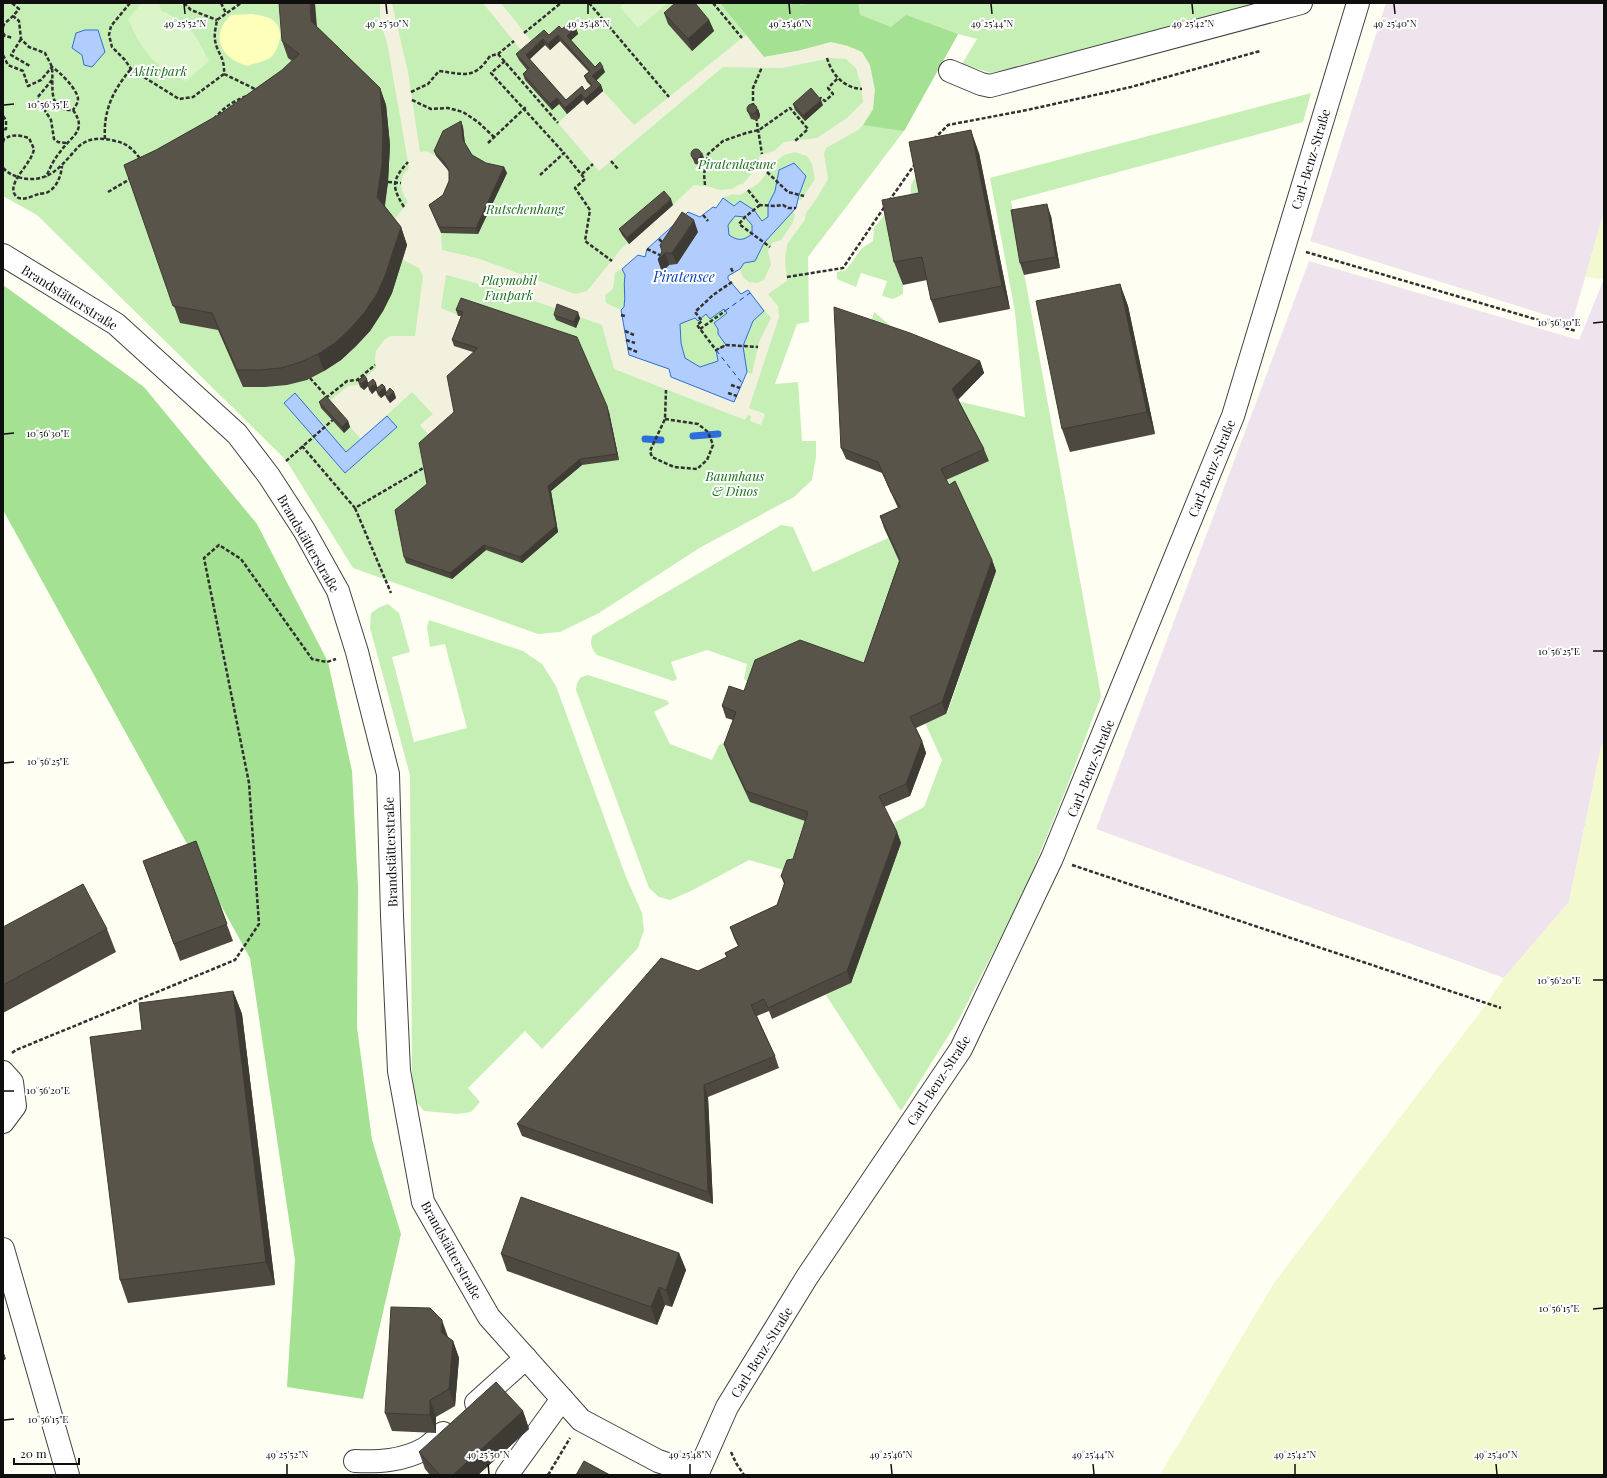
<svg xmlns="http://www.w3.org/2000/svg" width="1607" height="1478" viewBox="0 0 1607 1478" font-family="'Playfair Display',serif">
	<rect width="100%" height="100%" fill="#fefff2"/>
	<g fill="#efe3ed">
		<path d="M1386,3H1604V212L1572,323L1310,241Z"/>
		<path d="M1309,261L1579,340L1604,279V743L1601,747L1569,902L1504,978L1096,829Z"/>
	</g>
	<g fill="#f2f9ce">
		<path d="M1604,212V279L1585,277Z"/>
		<path d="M1604,743V1475H1160L1274,1283L1488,1002L1504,978L1569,902L1601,747Z"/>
	</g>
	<g fill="#c6efb6">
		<path d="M3,3H1264L991,73L962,64L977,39L958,34L904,131L808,257L809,322L797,324L775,384L798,382L802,441H816V457L812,480L794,497L701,547L599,613L560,632L538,634L353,568L286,460L37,215L3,196Z"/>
		<path d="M1311,93L1303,122L1011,201L1101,696L1066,789L1023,894L959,1019L901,1111L826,995L851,982L901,844L892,824L924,807L942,760L925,723L947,714L996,571L953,496L945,480L957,401L1025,417L1015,312L990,178Z"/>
		<path d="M919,170L928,215L903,285V294L893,299L882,296L887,281L861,273L856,287L837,279V272L846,270L862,248L873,241L874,228L886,213L910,203L911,185Z"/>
		<path d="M874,312L914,345L869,329Z"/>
		<path d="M781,525L793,527L813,572L888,538L904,571L868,674L753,687L744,679L747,664L707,650L671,662L677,679L673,681L597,655C591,649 590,644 592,636Z"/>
		<path d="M388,604L399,613L410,652L392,657L414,742L467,728L445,644L430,647L427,627L429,620L523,651L542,664L556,686L626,877L642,913L644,930L638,948L542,1049L525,1031L468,1088L480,1102L471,1112L458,1114L424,1111L414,1099L412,1070L410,775L370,628L371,613L380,607Z"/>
		<path d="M588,675L668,701L669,704L654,712L670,744L712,760L719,745L735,739L812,823L791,872L749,860L691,891L670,900L659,897L649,888L576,690C577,680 579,677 588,675Z"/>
	</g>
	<g fill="#a4e193">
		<path d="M720,3H798L801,5L816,3H858L860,15L891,27L906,15L958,34L904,131L863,125L873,109L862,52L797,51L764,57Z"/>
		<path d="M3,285L144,387L257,524L328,662L352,771L358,888L357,1027L372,1140L401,1234L363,1399L287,1387L295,1260L250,958L3,510Z"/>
	</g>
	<path fill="#feffba" d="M251,14C259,15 268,16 274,21C284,30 280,46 273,55C268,62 255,62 248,66C221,59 209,36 231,15Z"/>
	<g fill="#dbf5c9">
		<path d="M142,3H159L161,11C188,20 197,37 209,61L186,81C173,74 157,66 148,54C139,44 134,31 128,19Z"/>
		<path d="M624,3H668L638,28L620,7Z"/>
	</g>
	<g fill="#f1f1de" fill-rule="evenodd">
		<path d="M380,3H392L408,72L420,152L426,151L436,156L447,169L451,177V186L432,211L441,233L442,250L477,258L575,294L587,291L622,248L673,205L694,185L711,187L719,190L732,189L738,185L743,184L756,168L760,155L774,151L784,142L817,138L847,118L863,102L861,85L856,68L846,59L831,58L782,68L723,67L599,171L558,123L583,100L587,105L603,91L634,125L746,35L764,57L797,51L831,42L848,46L862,52L870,65L875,90L873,109L863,125L858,130L826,148L824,154L828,179L817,198L806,213L805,220L787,244L785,261L787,281L768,294L778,306L779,317L749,408L765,414L761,425L750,421L751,416L748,415L745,420L614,369L602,325L512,293L446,275L441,308L465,318L480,354L456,418L432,439L420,425L433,414L412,392L361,439L328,402L348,386L358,385L376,368L375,358L376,351L384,340L390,336H415L423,276L419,268L403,260L407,245L391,224L408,202L403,194L401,183L403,175L409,168L387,42L380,21ZM795,152L807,156L812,164L815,179L801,200H798L796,208L793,212L795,215L792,224L781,240L772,243L768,251L771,264L764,280L757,283L749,282L743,277L740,269L728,276V279L741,294L748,290L771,318L759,342L752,374L747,372L734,402L669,369L629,355L621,310L606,303L605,295L613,289L615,273L622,269L638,256L645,258L647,249L659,239L700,217L713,207L716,209L723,198L733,194L740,195L759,183L774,163L784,155Z"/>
		<path d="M483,3H501L535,46L525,55Z"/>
		<path d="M560,41L592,76L594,91L568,106L528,61L545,45L550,50Z"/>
	</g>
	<g fill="#b0cdfd" stroke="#2e6ddc" fill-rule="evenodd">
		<path d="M85,30H98L105,52L92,67L84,65L82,55L72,48L76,33Z"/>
		<path d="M794,163L806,176L799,195L796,208L764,243L755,261L744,263L740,269L728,276V279L741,294L748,290L764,311L753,321L743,346L747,372L734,402L671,377L669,369L629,355L621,310L624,307C626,296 623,286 625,275L622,269L638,255L645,257L647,249L688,212L700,217L713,207L716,208L723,198L734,206L740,201L754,210L762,221L768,217V205L775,191L779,170ZM735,216L745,217L752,225V234C743,241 738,241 729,235L728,225ZM724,309L727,313L714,323L718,329V334L726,345L716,350L718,361L700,367L685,358L681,343L680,324L695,318L698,321L706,314L710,319Z"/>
		<path d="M295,393L346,452L387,416L397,427L345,473L284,403Z"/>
	</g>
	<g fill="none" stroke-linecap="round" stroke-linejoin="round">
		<g stroke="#2e6ddc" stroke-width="7">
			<path d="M693,436L718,434"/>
			<path d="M645,439L661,440"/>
		</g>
		<g stroke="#093fb0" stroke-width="1" stroke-dasharray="5 4" stroke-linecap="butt">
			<path d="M725,311L750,293"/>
			<path d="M716,350L742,383"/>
		</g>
		<g stroke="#424242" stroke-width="24">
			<g id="minor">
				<path d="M950,71L981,84L990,86L1301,3"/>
				<path d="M3,255L116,324L237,434L269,476L304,530L338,591L357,652L388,774L392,916L399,1071L423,1202L489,1317L581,1420L658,1461L697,1474"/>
				<path d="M3,1072L12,1082L15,1106L3,1122"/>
				<path d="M3,1249L68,1475"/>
				<path d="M476,1403L526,1358"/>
				<path d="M355,1461C379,1462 402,1461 424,1449C431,1445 437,1438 443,1433"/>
				<path d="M507,1475L562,1399"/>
				<path d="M697,1475L727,1407L807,1277L961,1049L1052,858L1233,416L1358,3"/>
			</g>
		</g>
		<g stroke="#313131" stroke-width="2.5" stroke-dasharray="4 2" stroke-linecap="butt">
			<path d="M12,3L19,9L13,16L19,21L21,39L29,47L45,53C47,58 51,63 52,68C54,85 46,111 73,110C88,131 71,136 60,152C54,159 50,168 46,177"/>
			<path d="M130,3L111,26L109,35L112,47L125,60L131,69L179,99L193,97L224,74C225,56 217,54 215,40C214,34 216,26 217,20L241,3"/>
			<path d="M184,3L191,10L217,20"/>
			<path d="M221,3L226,13"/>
			<path d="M589,3L669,97"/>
			<path d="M713,3L742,38"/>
			<path d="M3,27L4,24L13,16"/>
			<path d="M3,33L5,36L13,38"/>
			<path d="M524,33L561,3"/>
			<path d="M21,39L11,55L30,66"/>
			<path d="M498,54L558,123"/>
			<path d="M3,55L8,65L23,71L28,86L41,80L52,67C59,71 78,90 78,99C78,103 75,107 73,110"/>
			<path d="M827,58C832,75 844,88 862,89"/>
			<path d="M505,61L491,73L564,153"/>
			<path d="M224,74L257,90"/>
			<path d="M52,80L37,98L51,120L54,139L58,142L66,143"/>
			<path d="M411,92L428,84L439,71C464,74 474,80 490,56L498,54L514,41"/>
			<path d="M412,100L431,109L448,108L463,112L478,122L494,137"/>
			<path d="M818,100L821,98L825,101L833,94L828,88L838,78"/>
			<path d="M753,107V88L762,67"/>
			<path d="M3,116L6,120V129L3,130"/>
			<path d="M756,117L762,154"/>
			<path d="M214,119C223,108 233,101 247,96"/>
			<path d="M105,139C103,111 113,90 131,69"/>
			<path d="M934,139L948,125L1027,110L1131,87L1260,51"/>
			<path d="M3,142L4,139C13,134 19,135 29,138L34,149C32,163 9,181 14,193C19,204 31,196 39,194C41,193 45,194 48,192C57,187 61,176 62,166"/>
			<path d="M488,143L527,106"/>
			<path d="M611,161L618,169"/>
			<path d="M3,168C10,175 18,178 28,179C48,180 59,169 71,155C75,151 78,146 82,144C92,137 104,138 115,141C127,143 134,150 141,160"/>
			<path d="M767,172L788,192L804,196"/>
			<path d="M582,174L593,164"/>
			<path d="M540,175L564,153L585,179L575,188L590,210L585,241L612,261"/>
			<path d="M388,182L401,183"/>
			<path d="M705,185L704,174L708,154L723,141L746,133L759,130L790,108L808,129L795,141"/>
			<path d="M748,190L760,205L775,206L783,205L788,208H796"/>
			<path d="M108,192L130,179"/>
			<path d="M889,201L915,164"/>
			<path d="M760,205L745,217L739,224L770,247"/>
			<path d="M404,207C391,186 392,180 408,162"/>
			<path d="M703,215L708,221"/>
			<path d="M659,239L664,244"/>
			<path d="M647,249L662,256"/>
			<path d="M1306,252L1576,331"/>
			<path d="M731,268L733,272"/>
			<path d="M787,277L843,268L885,206"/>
			<path d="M732,282L713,295L695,312L702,321L697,325L716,350L726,345L758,347"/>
			<path d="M621,315L625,316"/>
			<path d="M700,329L725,311"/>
			<path d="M625,331L634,335"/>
			<path d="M626,340L635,343"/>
			<path d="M628,348L637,352"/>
			<path d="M310,378L327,397L347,381L357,380L375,365"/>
			<path d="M731,385L740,388"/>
			<path d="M728,393L737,396"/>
			<path d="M665,419L698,424L708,432L713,445L707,460L697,469L674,467L652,457L650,451L665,419L666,390"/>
			<path d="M302,446L355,508L425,467"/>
			<path d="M286,461L335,418"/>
			<path d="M355,508L391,593"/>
			<path d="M1072,865L1501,1008"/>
			<path d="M12,1053L16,1050L235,960L259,924L249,783L204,558L219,545L241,559L312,659L327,662L336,659"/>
			<path d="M731,1452L736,1463L744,1475"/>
			<path d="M548,1475L570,1438"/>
		</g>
		<use href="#minor" stroke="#fff" stroke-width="22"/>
	</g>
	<g fill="#4d4840" fill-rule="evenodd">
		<path d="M664,13L709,20L714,31L692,51L668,24Z"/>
		<path d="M317,27L380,88L386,105L390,145L388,182L385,206L401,227L407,245L392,293L383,311L370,331L356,346L341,360L324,371L307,380L287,385L265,387H243L218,330L180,323L124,165L156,150L220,114L282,70L292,61L288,58L282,41Z"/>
		<path d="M576,28L578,34L571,40L595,67L605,72L596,80L601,85L603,91L587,105L583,100L567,114L559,104L552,110L525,80L523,74L527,70L519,60L516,54L549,35L562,29ZM560,41L589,72L584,76L587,82L591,86L585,91L566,100L529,59L545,45L550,50Z"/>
		<path d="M793,104L823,105L805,121L795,110Z"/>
		<path d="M758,109L760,115L759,119L755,120L751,119L747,110Z"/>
		<path d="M461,121L463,127L465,143L472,155L486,163L504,167L507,173L478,234L441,233L429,205L443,195L449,181V172L447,169L436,156L434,151Z"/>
		<path d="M979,153L1010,309L939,323L931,300L927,280L903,285L894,262L919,193Z"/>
		<path d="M691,155L704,158L703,162L700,165L695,164Z"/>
		<path d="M673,205L629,244L622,235L619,229Z"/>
		<path d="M1051,216L1060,268L1024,275L1020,263Z"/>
		<path d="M698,232L677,264L669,265L662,272L658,260L662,251Z"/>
		<path d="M1120,284L1128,306L1155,434L1070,452L1062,429Z"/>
		<path d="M461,298L609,412L619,460L582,465L551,491L558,532L522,563L486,550L452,579L406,563L404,557L427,484L454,412L473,352L454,346L452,340L461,316H458L456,310Z"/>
		<path d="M554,315L580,318L576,328L556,320Z"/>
		<path d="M980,361L984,373L958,399L984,449L989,461L946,480L992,560L996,571L946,714L916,728L922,741L926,753L910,796L884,807L897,832L901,843L851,983L772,1019L769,1011L757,1016L775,1056L779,1068L708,1097L713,1204L522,1136L517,1124L698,971L727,957L725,953L738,946L734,938L730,927L777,905L784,884L781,876L793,859L805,821L750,802L728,755L724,744L733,720L726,718L722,706L744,691L864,663L899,561L884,528L880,516L898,508L882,473L846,459L841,448Z"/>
		<path d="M358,381L369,383L377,387H385L386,392H394L396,398L390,403L387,399L385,395L381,398L378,395L376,390L372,394L369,390L368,386L364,390L360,387Z"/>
		<path d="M319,402L348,421L350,427L344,433L321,408Z"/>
		<path d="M196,841L233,941L180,961L143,861Z"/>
		<path d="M3,927L107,929L116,952L3,1013Z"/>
		<path d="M233,991L242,1014L275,1285L128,1303L120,1280L142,1030Z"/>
		<path d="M679,1253L686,1270L672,1307L665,1305L657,1325L507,1271L501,1254Z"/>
		<path d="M448,1337L453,1341L459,1358L455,1406L436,1417V1433L392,1431L385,1413Z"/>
		<path d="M3,1350L6,1359L3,1361Z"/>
		<path d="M523,1411L529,1429L478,1475H430L425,1469L419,1452Z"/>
	</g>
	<g fill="#3e3b34">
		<path d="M310,3H315L318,39L311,21Z"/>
		<path d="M709,20L714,31L692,51L688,39Z"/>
		<path d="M576,28L578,34L569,42L567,36Z"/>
		<path d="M558,35L560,41L550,50L548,44Z"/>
		<path d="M543,39L545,45L528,61L526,55Z"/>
		<path d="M603,67L605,72L595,82L592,76Z"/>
		<path d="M601,85L603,91L587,105L585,99Z"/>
		<path d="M380,88L386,105L390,145L388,182L383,214L377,197Z"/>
		<path d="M581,94L583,100L567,114L565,108Z"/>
		<path d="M557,98L559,104L552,110L550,104Z"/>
		<path d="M821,100L823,105L805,121L803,116Z"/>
		<path d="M758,109L760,115L759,119L756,113Z"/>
		<path d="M461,121L463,127L465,146L463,140Z"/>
		<path d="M971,130L979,153L1010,309L1002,286Z"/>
		<path d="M702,152L704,158L703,162L700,165L698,159Z"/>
		<path d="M504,167L507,173L478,234L476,228Z"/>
		<path d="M671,199L673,205L629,244L627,238Z"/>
		<path d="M1047,204L1051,216L1060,268L1056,257Z"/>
		<path d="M694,220L698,232L677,264L672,253Z"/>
		<path d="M401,227L407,245L392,293L383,311L370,331L356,346L341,360L324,371L318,354Z"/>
		<path d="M665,253L669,265L662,272L658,260Z"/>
		<path d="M1120,284L1128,306L1155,434L1147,412Z"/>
		<path d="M578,312L580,318L576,328L574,322Z"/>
		<path d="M980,361L984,373L957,401L952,389Z"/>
		<path d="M367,379L369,385L367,384L368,386L364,390L361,384Z"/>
		<path d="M376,383L378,389H376V390L372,394L370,388Z"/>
		<path d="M385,387L387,393L381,398L379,393Z"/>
		<path d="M394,392L396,398L390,403L388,397Z"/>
		<path d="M607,406L609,412L619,460L617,454Z"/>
		<path d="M348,421L350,427L344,433L342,427Z"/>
		<path d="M580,459L582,465L551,491L558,532L522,563L520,557L548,486Z"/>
		<path d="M484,545L486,550L452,579L450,573Z"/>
		<path d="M992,560L996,571L946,714L942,702Z"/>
		<path d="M922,741L926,753L910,796L906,784Z"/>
		<path d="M897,832L901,843L851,983L847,971Z"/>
		<path d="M233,991L242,1014L275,1285L266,1262Z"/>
		<path d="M704,1085L708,1097L713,1204L708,1192Z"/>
		<path d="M679,1253L686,1270L672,1307L666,1290Z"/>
		<path d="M659,1287L665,1305L657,1325L651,1307Z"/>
		<path d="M442,1320L448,1337V1349L441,1332Z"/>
		<path d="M453,1341L459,1358L455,1406L449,1389Z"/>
		<path d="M430,1400L436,1417V1433L430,1415Z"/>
		<path d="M523,1411L529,1429L478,1475H453Z"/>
	</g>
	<g fill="#59544a" stroke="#3e3b34" fill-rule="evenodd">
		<path d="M279,3H310L311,21L380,88L383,128L382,165L377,197L401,227L385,276L377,294L364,313L350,329L335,343L318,354L301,362L281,368L258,370H237L212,313L173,306L124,165L156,150L220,114L282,70L299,54L282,41Z"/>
		<path d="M675,3H695L709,20L688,39L664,13Z"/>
		<path d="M570,22L576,28L567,36L595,67L600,62L603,67L592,76L601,85L585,99L581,94L565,108L557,98L550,104L523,74L529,68L516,54L544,30L549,35L559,26L562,29ZM558,35L590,71L584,76L592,85L585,91L582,86L566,100L526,55L543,39L548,44Z"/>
		<path d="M811,88L821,100L803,116L793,104Z"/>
		<circle cx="752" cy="109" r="5"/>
		<path d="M461,121L463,140L472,155L486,163L504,167L476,228L439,227L429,205L443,195L449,181V171L445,163L434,151L443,131Z"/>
		<path d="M971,130L1002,286L931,300L922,257L894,262L882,200L919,193L909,142Z"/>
		<circle cx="696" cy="154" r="5"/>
		<path d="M664,191L671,199L627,238L619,229Z"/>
		<path d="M1047,204L1056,257L1020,263L1011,210Z"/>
		<path d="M682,212L694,220L672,253H665L658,260L662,251L660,245Z"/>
		<path d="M1120,284L1147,412L1062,429L1036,301Z"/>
		<path d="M461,298L577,337L607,406L617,454L580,459L548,486L556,526L520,557L484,545L450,573L404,557L395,510L427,484L419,443L454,412L447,376L478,348L452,340L463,312L456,310Z"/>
		<path d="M557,304L578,312L574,322L554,315Z"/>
		<path d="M834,307L910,333L980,361L952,389L984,449L941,469L949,485L955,481L992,560L942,702L910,717L922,741L906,784L879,796L897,832L847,971L768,1008L764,999L751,1005L775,1056L704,1085L708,1192L517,1124L661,958L698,971L727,957L725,953L739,946L730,927L777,905L785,882L781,876L787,860L793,859L808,812L746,791L724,744L736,712L722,706L729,686L744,691L755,660L800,640L864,663L900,560L880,516L900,507L891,492L878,462L841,448Z"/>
		<path d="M364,375L367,379L361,384L358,381Z"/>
		<path d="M373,379L376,383L370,388L367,384Z"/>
		<path d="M382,384L385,387L379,393L376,389Z"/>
		<path d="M390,388L394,392L388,397L385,394Z"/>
		<path d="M326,396L348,421L342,427L319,402Z"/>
		<path d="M196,841L227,924L174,944L143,861Z"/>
		<path d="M83,884L107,929L3,985V927Z"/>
		<path d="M233,991L266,1262L120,1280L90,1037L142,1030L139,1003Z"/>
		<path d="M521,1197L679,1253L666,1290L659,1287L651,1307L501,1254Z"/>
		<path d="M391,1307L430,1308L442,1320L441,1332L453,1341L449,1389L430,1400V1415L385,1413Z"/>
		<path d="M496,1382L523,1411L453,1475H440L419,1452Z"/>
		<path d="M584,1461L610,1475H576Z"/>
	</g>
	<path fill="none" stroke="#0f0f0f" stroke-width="1.5" d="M184,4L185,14M386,4L387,14M588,4V14M789,4L790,14M991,4L992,14M1192,4L1193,14M1394,4L1395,14M4,105L14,104M1593,323L1603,322M4,434L14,433M1593,651H1603M4,763L14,762M1593,980H1603M4,1091H14M1593,1309L1603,1308M4,1420L14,1419M287,1464V1474M488,1464L489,1474M690,1464V1474M891,1464L892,1474M1093,1464L1094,1474M1295,1464V1474M1496,1464L1497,1474"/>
	<g text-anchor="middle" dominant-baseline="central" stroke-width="4" stroke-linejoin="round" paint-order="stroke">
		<g font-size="13" font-style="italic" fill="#176f1a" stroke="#fff">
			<text x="159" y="70">Aktivpark</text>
			<text x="737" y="163">Piratenlagune</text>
			<text x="525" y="208">Rutschenhang</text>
			<text x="509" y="279">Playmobil<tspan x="509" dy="15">Funpark</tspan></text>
			<text x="735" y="475">Baumhaus<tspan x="735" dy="15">&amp; Dinos</tspan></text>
		</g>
		<g font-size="13" fill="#0f0f0f" stroke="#fff">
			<text transform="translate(1310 159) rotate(-73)">Carl-Benz-Straße</text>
			<text transform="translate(70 297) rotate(32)">Brandstätterstraße</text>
			<text transform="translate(1211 468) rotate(-68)">Carl-Benz-Straße</text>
			<text transform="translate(309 543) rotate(60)">Brandstätterstraße</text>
			<text transform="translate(1090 768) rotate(-68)">Carl-Benz-Straße</text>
			<text transform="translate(390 852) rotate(-92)">Brandstätterstraße</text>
			<text transform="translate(938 1080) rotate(-57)">Carl-Benz-Straße</text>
			<text transform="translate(452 1250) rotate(61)">Brandstätterstraße</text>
			<text transform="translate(761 1352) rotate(-58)">Carl-Benz-Straße</text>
		</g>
		<g font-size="14" font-style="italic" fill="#093fb0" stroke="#fff">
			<text x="684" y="276">Piratensee</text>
		</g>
	</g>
	<g font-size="10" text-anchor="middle" fill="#0f0f0f" stroke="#fff" stroke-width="4" stroke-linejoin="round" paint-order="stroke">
		<text x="185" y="27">49°25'52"N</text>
		<text x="387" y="27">49°25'50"N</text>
		<text x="588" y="27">49°25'48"N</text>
		<text x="790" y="27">49°25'46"N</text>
		<text x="992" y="27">49°25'44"N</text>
		<text x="1193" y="27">49°25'42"N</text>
		<text x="1395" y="27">49°25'40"N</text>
		<text x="48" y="108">10°56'35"E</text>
		<text x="1559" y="326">10°56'30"E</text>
		<text x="48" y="437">10°56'30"E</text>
		<text x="1559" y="655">10°56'25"E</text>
		<text x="48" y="765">10°56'25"E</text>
		<text x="1559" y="984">10°56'20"E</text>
		<text x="48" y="1094">10°56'20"E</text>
		<text x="1559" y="1312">10°56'15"E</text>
		<text x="48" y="1423">10°56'15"E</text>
		<text x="287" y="1458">49°25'52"N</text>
		<text x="488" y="1458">49°25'50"N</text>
		<text x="690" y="1458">49°25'48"N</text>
		<text x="891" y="1458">49°25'46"N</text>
		<text x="1093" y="1458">49°25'44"N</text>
		<text x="1295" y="1458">49°25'42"N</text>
		<text x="1496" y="1458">49°25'40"N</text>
	</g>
	<rect width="1607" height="1478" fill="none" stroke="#0f0f0f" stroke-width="8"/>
	<path d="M14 1458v6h65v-6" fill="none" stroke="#0f0f0f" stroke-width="2"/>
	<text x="20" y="1458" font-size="12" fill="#0f0f0f" stroke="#ffffff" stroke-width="3" paint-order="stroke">20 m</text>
</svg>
